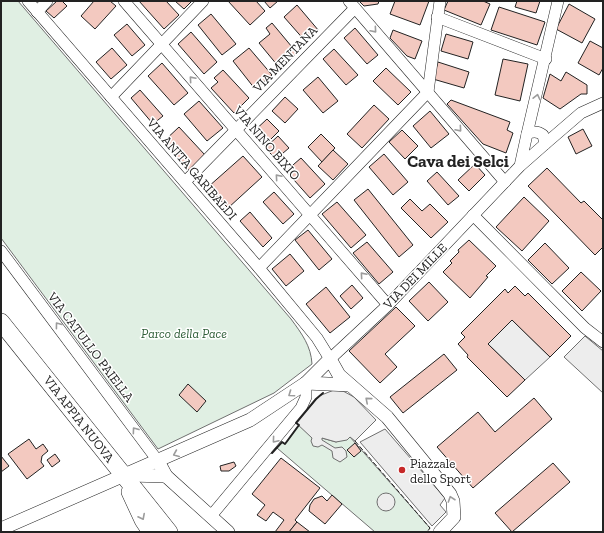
<svg xmlns="http://www.w3.org/2000/svg" width="604" height="533" viewBox="0 0 604 533" font-family="'Zilla Slab',serif">
	<rect width="100%" height="100%" fill="#fff"/>
	<g fill="#e0efe3" stroke="#6f6f6f">
		<path d="M1,1H18L291,319C302,334 311,346 312,364L274,393L158,449L1,238Z"/>
		<path d="M299,425L313,438H322L336,442L350,437L430,528L427,532H375L277,448L282,442L285,444Z"/>
	</g>
	<g fill="#ededed" stroke="#6f6f6f">
		<path d="M512,320L550,357L525,380L488,344Z"/>
		<path d="M585,336L603,351V393L564,357Z"/>
		<path d="M334,390L343,391L354,397L376,420L355,441L350,437L347,440L336,442L322,438V440L335,448L342,447L346,451L347,457L340,462L333,458L332,451L322,445L318,447L313,446L311,441L312,438L296,423L319,396Z"/>
		<path d="M385,429L445,498L440,505L446,512L432,526L360,442Z"/>
		<circle cx="386" cy="502" r="9"/>
	</g>
	<g fill="#f3c9c0" stroke="#222">
		<path d="M57,1H62L67,6L54,18L46,11Z"/>
		<path d="M94,1H110L116,6L95,29L81,16Z"/>
		<path d="M139,1H166L179,15L164,29Z"/>
		<path d="M175,1H192L184,9Z"/>
		<path d="M228,1H256L265,11L250,25Z"/>
		<path d="M264,1H278L270,8Z"/>
		<path d="M359,1H379L378,4L364,6Z"/>
		<path d="M395,1H429L420,25L390,14Z"/>
		<path d="M448,1H483L490,4L481,25L444,10Z"/>
		<path d="M517,1H540L536,13L515,7Z"/>
		<path d="M569,4L595,19L582,43L556,29Z"/>
		<path d="M297,5L319,31L306,42L284,17Z"/>
		<path d="M499,7L545,22L537,45L491,30Z"/>
		<path d="M211,14L236,44L222,55L198,25Z"/>
		<path d="M272,23L297,53L291,59L289,57L278,66L259,43L270,34L266,28Z"/>
		<path d="M127,24L145,45L132,56L114,35Z"/>
		<path d="M355,28L378,55L367,64L344,38Z"/>
		<path d="M393,30L422,41L415,59L407,56L390,38Z"/>
		<path d="M191,32L217,62L204,74L178,44Z"/>
		<path d="M446,34L473,42L468,59L441,51Z"/>
		<path d="M590,41L603,48V68L599,75L578,63Z"/>
		<path d="M112,48L127,65L111,79L96,62Z"/>
		<path d="M249,48L272,75L255,89L233,61Z"/>
		<path d="M334,49L358,75L346,85L323,59Z"/>
		<path d="M503,59L528,64L520,101L495,95Z"/>
		<path d="M438,62L469,72L464,88L433,79Z"/>
		<path d="M162,63L188,93L174,105L148,76Z"/>
		<path d="M386,68L411,92L398,105L373,81Z"/>
		<path d="M223,70L249,98L234,113L211,88L218,82L214,78Z"/>
		<path d="M566,72L587,85V94H581L560,109L543,98L550,74L561,81Z"/>
		<path d="M318,77L338,101L323,113L303,90Z"/>
		<path d="M140,90L163,116L153,124L131,98Z"/>
		<path d="M285,97L298,109L285,123L272,111Z"/>
		<path d="M451,100L510,122L507,130L513,133L506,153L483,144L447,104Z"/>
		<path d="M199,101L223,128L207,141L184,114Z"/>
		<path d="M374,105L389,119L362,148L347,134Z"/>
		<path d="M430,111L449,134L431,148L413,126Z"/>
		<path d="M267,119L279,131L264,146L252,133Z"/>
		<path d="M179,127L205,155L189,170L163,142Z"/>
		<path d="M583,129L592,146L576,154L568,137Z"/>
		<path d="M402,130L418,146L405,159L389,142Z"/>
		<path d="M321,134L335,148L322,162L308,147Z"/>
		<path d="M278,136L289,148L276,159L265,148Z"/>
		<path d="M333,150L348,164L333,180L318,166Z"/>
		<path d="M384,154L408,182L393,195L369,167Z"/>
		<path d="M243,156L262,177L228,208L208,187Z"/>
		<path d="M301,158L325,184L310,198L286,171Z"/>
		<path d="M475,164L485,175L469,191L458,180Z"/>
		<path d="M547,168L581,203L584,201L603,220V247L595,255L528,186Z"/>
		<path d="M437,172L459,196L448,205L427,181Z"/>
		<path d="M368,189L413,245L399,257L354,200Z"/>
		<path d="M274,192L294,214L283,224L263,202Z"/>
		<path d="M524,197L549,221L522,251L496,227Z"/>
		<path d="M410,199L422,211L430,204L448,222L431,238L401,208Z"/>
		<path d="M337,202L366,235L351,248L322,214Z"/>
		<path d="M250,212L272,238L263,247L240,221Z"/>
		<path d="M308,230L332,259L319,270L295,240Z"/>
		<path d="M469,240L496,266L486,276L488,277L470,298L443,272L452,263L450,261L459,252L458,250Z"/>
		<path d="M367,242L393,272L379,284L353,253Z"/>
		<path d="M545,243L569,268L552,284L528,260Z"/>
		<path d="M290,254L304,271L286,286L272,269Z"/>
		<path d="M581,272L601,291L582,311L562,291Z"/>
		<path d="M429,282L448,302L428,321L409,301Z"/>
		<path d="M352,285L363,298L351,309L340,296Z"/>
		<path d="M515,286L525,296L528,293L571,336L550,357L512,320L488,344L525,380L507,397L467,357L468,355L458,344L465,337L461,333L505,289L508,293Z"/>
		<path d="M326,287L350,317L330,333L306,304Z"/>
		<path d="M396,307L415,326L385,354L397,367L380,383L349,351Z"/>
		<path d="M444,354L457,370L403,413L390,397Z"/>
		<path d="M188,384L206,401L197,412L179,395Z"/>
		<path d="M534,398L552,419L473,488L437,447L478,412L495,432Z"/>
		<path d="M29,439L36,449L43,444L48,451L42,456L41,462L44,466L27,479L8,454Z"/>
		<path d="M355,443L361,451L354,457L347,450Z"/>
		<path d="M55,454L60,461L52,467L47,460Z"/>
		<path d="M1,456L9,466L1,472Z"/>
		<path d="M281,458L320,488L295,520L297,522L289,532H275L284,520L273,512L266,521L257,515L265,505L252,494Z"/>
		<path d="M234,462L236,466L229,471H221L220,466Z"/>
		<path d="M553,463L570,482L512,532L495,513Z"/>
		<path d="M332,495L342,504L325,524L309,511L310,505L314,499L322,496L327,501Z"/>
		<path d="M297,522L310,532H289Z"/>
	</g>
	<g fill="none" stroke-linecap="round" stroke-linejoin="round">
		<g stroke="#222" stroke-width="12">
			<g id="minor">
				<path d="M28,1L259,268L317,338L330,359L388,305L520,166L545,144L543,135C538,131 533,131 527,134L520,166"/>
				<path d="M124,1L388,305"/>
				<path d="M349,1L505,182"/>
				<path d="M37,12L47,1"/>
				<path d="M437,17L546,59"/>
				<path d="M111,97L203,1"/>
				<path d="M527,134L558,1"/>
				<path d="M545,144L581,113L603,103"/>
				<path d="M185,182L355,8"/>
				<path d="M473,215L585,328L603,342"/>
				<path d="M1,251L158,461"/>
				<path d="M259,268L428,92L440,1"/>
				<path d="M211,516L301,408L306,397V383"/>
			</g>
		</g>
		<g stroke="#222" stroke-width="14">
			<g id="tertiary">
				<path d="M306,383L350,385"/>
				<path d="M158,461L166,476L228,532"/>
				<path d="M129,475L166,476"/>
				<path d="M1,529L250,420L306,383L330,359L339,375L387,417L450,494L453,501L454,517L440,532"/>
			</g>
		</g>
		<g stroke="#222" stroke-width="18">
			<g id="primary">
				<path d="M1,322L169,532"/>
				<path d="M130,492L143,520L151,532"/>
			</g>
		</g>
		<use href="#minor" stroke="#fff" stroke-width="11"/>
		<use href="#tertiary" stroke="#fff" stroke-width="13"/>
		<use href="#primary" stroke="#fff" stroke-width="17"/>
		<path stroke="#222" stroke-width="1" stroke-dasharray="5 2" stroke-linecap="butt" d="M355,441L430,528L427,532"/>
		<path stroke="#222" stroke-width="2" d="M272,453L282,442L285,444L299,425L296,423L316,399L323,393"/>
	</g>
	<defs><path id="oneway-chevron" d="M-2-3.5L2.5 0L-2 3.5" fill="none" stroke-width="1.6" stroke-linecap="round" stroke-linejoin="round"/></defs>
	<g stroke="#9c9c9c">
		<use href="#oneway-chevron" transform="translate(374 30) rotate(49)"/>
		<use href="#oneway-chevron" transform="translate(192 79) rotate(-131)"/>
		<use href="#oneway-chevron" transform="translate(537 97) rotate(-77)"/>
		<use href="#oneway-chevron" transform="translate(459 129) rotate(49)"/>
		<use href="#oneway-chevron" transform="translate(278 177) rotate(-131)"/>
		<use href="#oneway-chevron" transform="translate(363 275) rotate(-131)"/>
		<use href="#oneway-chevron" transform="translate(58 325) rotate(-127)"/>
		<use href="#oneway-chevron" transform="translate(291 394) rotate(145)"/>
		<use href="#oneway-chevron" transform="translate(368 400) rotate(-139)"/>
		<use href="#oneway-chevron" transform="translate(135 430) rotate(-126)"/>
		<use href="#oneway-chevron" transform="translate(275 440) rotate(130)"/>
		<use href="#oneway-chevron" transform="translate(176 454) rotate(157)"/>
		<use href="#oneway-chevron" transform="translate(451 499) rotate(-109)"/>
		<use href="#oneway-chevron" transform="translate(142 517) rotate(63)"/>
	</g>
	<circle fill="#c62828" stroke="#fff" stroke-width="1.5" cx="402" cy="470" r="4"/>
	<g text-anchor="middle" dominant-baseline="central" stroke-width="3" stroke-linejoin="round" paint-order="stroke">
		<g font-size="13" fill="#222" stroke="#fff">
			<text transform="translate(285 59) rotate(-46)">VIA MENTANA</text>
			<text transform="translate(267 143) rotate(49)">VIA NINO BIXIO</text>
			<text transform="translate(192 169) rotate(49)">VIA ANITA GARIBALDI</text>
			<text transform="translate(415 276) rotate(-46)">VIA DEI MILLE</text>
			<text transform="translate(91 347) rotate(53)">VIA CATULLO PAIELLA</text>
			<text transform="translate(79 419) rotate(52)">VIA APPIA NUOVA</text>
		</g>
		<g font-size="13" font-style="italic" fill="#2f5e38" stroke="#fff">
			<text x="184" y="333">Parco della Pace</text>
		</g>
		<g font-size="13" fill="#222" stroke="#fff" text-anchor="start">
			<text x="410" y="463">Piazzale<tspan x="410" dy="15">dello Sport</tspan></text>
		</g>
		<g font-size="17" font-weight="bold" fill="#222" stroke="#fff">
			<text x="458" y="161">Cava dei Selci</text>
		</g>
	</g>
	<rect width="604" height="533" fill="none" stroke="#222222" stroke-width="4"/>
</svg>
